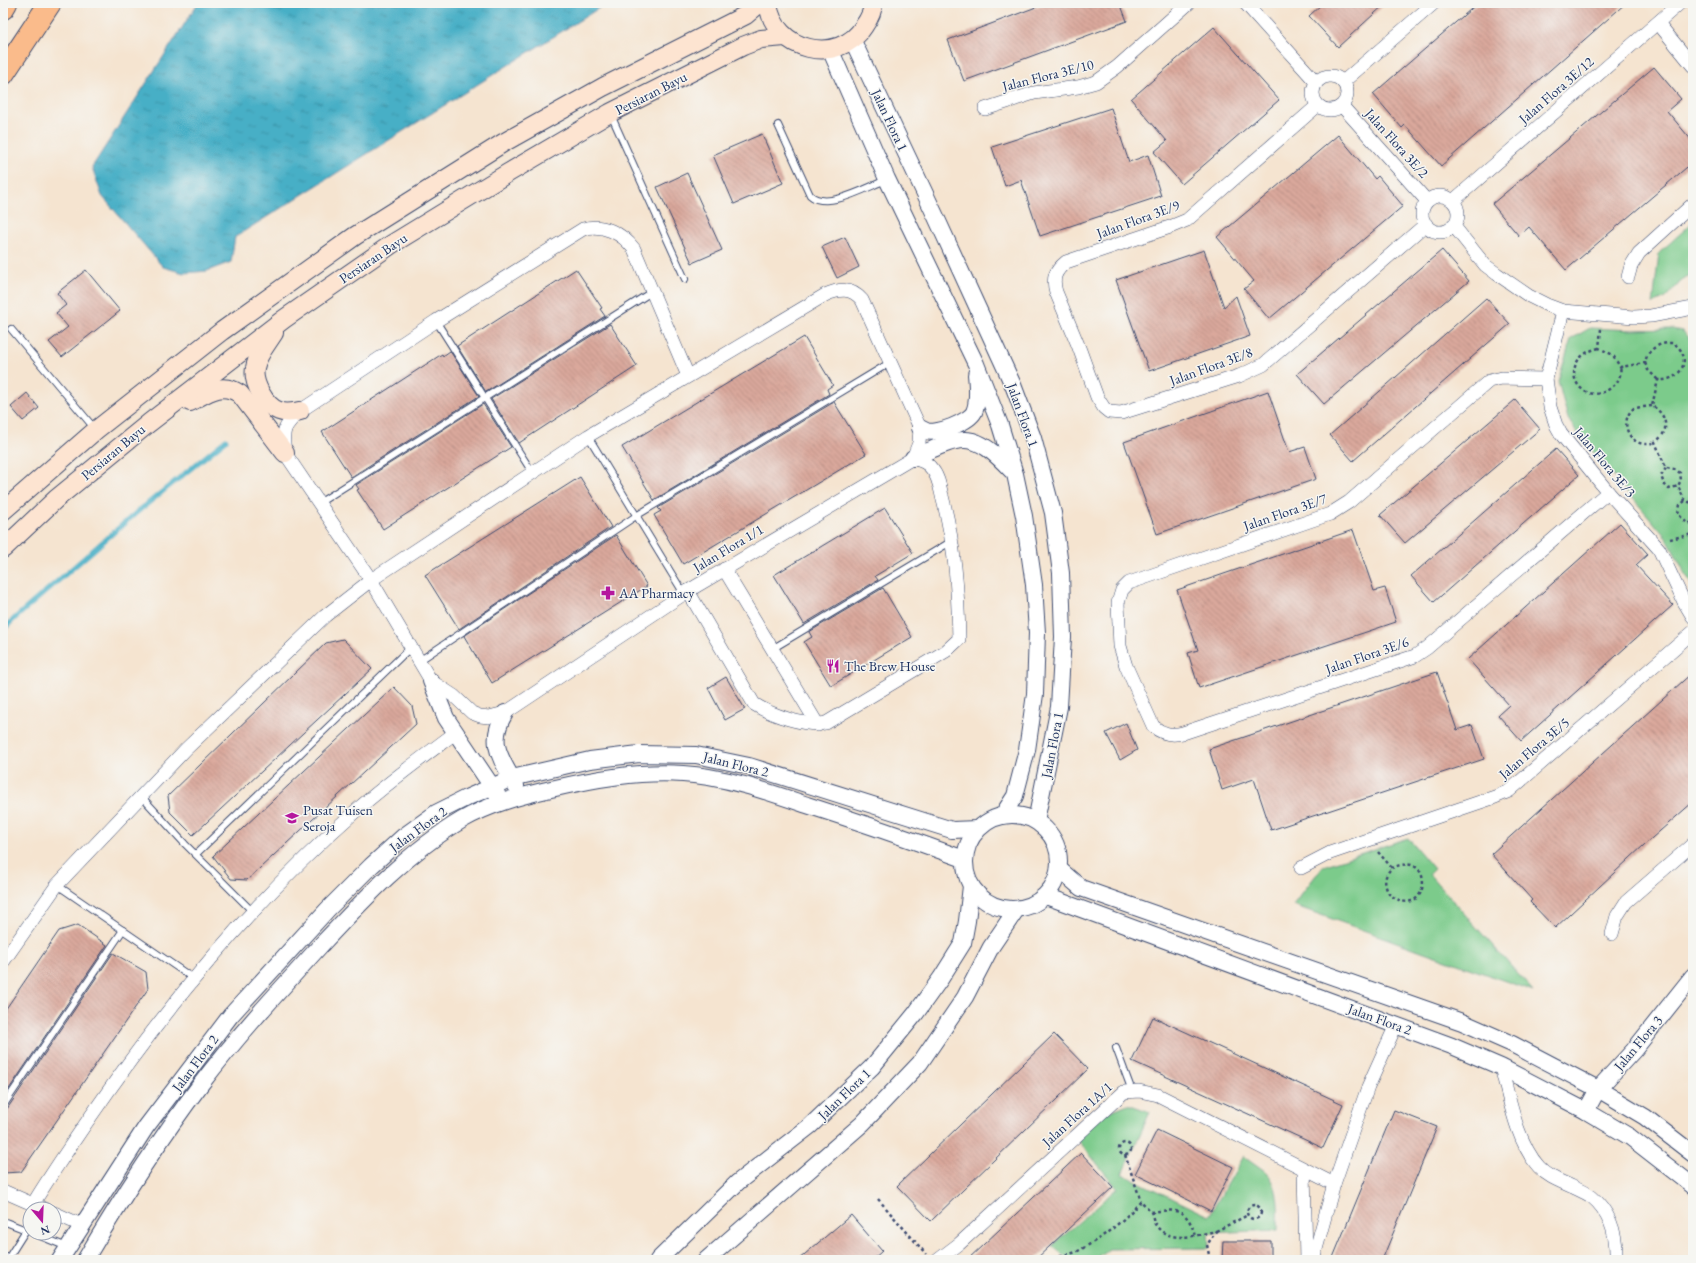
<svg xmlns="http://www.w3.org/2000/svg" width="1696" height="1263" viewBox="0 0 1696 1263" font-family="'EB Garamond',serif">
	<defs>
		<pattern id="water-ripples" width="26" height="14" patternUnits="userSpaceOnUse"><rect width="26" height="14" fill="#47afc6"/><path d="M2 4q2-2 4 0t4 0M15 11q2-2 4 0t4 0" fill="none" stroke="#3a8fa4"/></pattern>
		<pattern id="building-back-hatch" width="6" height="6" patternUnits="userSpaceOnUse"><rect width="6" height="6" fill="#daa89b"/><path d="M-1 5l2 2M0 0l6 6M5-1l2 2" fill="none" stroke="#b08982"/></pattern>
	</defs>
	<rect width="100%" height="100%" fill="#f6f6f2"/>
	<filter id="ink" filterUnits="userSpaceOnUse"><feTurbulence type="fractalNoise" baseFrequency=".025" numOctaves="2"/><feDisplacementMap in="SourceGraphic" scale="8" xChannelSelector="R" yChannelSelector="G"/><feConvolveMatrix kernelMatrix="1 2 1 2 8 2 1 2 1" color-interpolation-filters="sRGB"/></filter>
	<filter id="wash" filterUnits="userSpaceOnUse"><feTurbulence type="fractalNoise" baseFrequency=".012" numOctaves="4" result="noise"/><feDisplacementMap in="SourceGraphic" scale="16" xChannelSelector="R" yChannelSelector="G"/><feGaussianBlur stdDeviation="0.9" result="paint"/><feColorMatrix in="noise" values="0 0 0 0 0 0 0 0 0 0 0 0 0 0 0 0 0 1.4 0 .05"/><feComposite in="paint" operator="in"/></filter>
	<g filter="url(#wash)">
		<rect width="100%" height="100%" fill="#f5e4d0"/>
		<g fill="#7bcb8b" stroke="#4b7d74">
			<path d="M1693,222V274L1684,278L1666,298L1653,304L1659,253Z"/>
			<path d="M1590,328L1633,330L1672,329L1682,331L1688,336L1692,343L1693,588L1666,537L1578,434L1568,419L1558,381L1571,339Z"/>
			<path d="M1408,838L1434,869L1429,874L1533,991L1293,905L1323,866Z"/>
			<path d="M1128,1104L1150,1112L1122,1174L1209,1216L1244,1156C1251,1161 1258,1166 1265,1171C1281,1186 1278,1211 1278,1230L1208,1233L1209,1248L1109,1249L1094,1260H1070L1052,1246L1117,1188L1077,1139L1103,1114Z"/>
		</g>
		<path fill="url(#water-ripples)" stroke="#316f92" d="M198,3H607L235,237L231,262L207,271L184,273L163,267L102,196L92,167Z"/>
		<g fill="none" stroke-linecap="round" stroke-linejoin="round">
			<path stroke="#47afc6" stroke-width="5" d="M3,630L14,619L136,513L226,440"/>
		</g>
		<g id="blocks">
			<g fill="url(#building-back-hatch)">
				<path d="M1047,3H1120L1127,21L964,81L948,40Z"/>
				<path d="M1323,3H1386L1338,47L1309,16Z"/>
				<path d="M1478,3H1626L1441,166L1405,125L1402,128L1373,94Z"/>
				<path d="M1214,27L1279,100L1182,184L1154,152L1167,141L1131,99Z"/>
				<path d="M1654,67L1681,99L1667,111L1693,142V162L1566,270L1529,227L1519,236L1492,204Z"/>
				<path d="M1111,108L1129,162L1148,155L1161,196L1040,236L1021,180L1005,186L992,147Z"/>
				<path d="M762,134L783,183L734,204L713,155Z"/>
				<path d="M1338,135L1375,179L1378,176L1403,206L1269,319L1244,289L1254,281L1217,237Z"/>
				<path d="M687,173L722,250L692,263L657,187Z"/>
				<path d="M845,237L859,267L837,278L822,247Z"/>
				<path d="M1204,250L1224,307L1236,296L1250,336L1149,371L1116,280Z"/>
				<path d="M1442,250L1469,281L1324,404L1297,374Z"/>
				<path d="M576,269L602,308L600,309L605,316L486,392L457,346Z"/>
				<path d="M86,270L120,311L62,357L49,342L68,327L56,313L66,305L57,293Z"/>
				<path d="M1486,298L1510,324L1353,461L1330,435Z"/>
				<path d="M610,324L637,366L519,443L491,399Z"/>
				<path d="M804,337L833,385L827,389L829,394L654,500L622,447Z"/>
				<path d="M450,351L479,396L351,477L322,432L442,354L443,356Z"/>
				<path d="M1268,391L1289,452L1305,447L1316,479L1157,534L1124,442Z"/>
				<path d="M27,393L39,408L23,421L11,407Z"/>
				<path d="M1515,400L1540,429L1405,543L1380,515Z"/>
				<path d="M834,402L866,454L683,564L654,515L661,511L658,508Z"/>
				<path d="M483,404L511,447L383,529L357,490L359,489L356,485Z"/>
				<path d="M1556,449L1579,475L1434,602L1411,576Z"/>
				<path d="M580,477L611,527L459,629L425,575Z"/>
				<path d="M885,508L913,553L875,576L878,580L804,624L774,575Z"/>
				<path d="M1620,523L1648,554L1636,565L1673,605L1521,741L1498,715L1509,705L1468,659Z"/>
				<path d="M1353,530L1374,591L1385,588L1396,622L1199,688L1188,653L1198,650L1177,590Z"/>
				<path d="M616,535L647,586L492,683L464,636Z"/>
				<path d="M883,588L912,637L831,686L804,642L812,637L809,632Z"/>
				<path d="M343,639L372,669L193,835L170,812L168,796L326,643Z"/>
				<path d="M1437,672L1457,730L1472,725L1484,759L1271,830L1254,779L1222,790L1209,749Z"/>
				<path d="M1693,672V802L1644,845L1555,928L1530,902L1532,900L1491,854Z"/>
				<path d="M726,677L745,709L725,720L708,688Z"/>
				<path d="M394,687L412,706L416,724L247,880L231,879L213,856Z"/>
				<path d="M1126,723L1137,750L1120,760L1106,733Z"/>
				<path d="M78,925L107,945L3,1098V1013L59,931Z"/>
				<path d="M113,953L146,972L148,989L21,1172L3,1173V1110L7,1109Z"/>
				<path d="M1153,1017L1343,1104L1323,1148L1132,1061Z"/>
				<path d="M1054,1034L1088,1069L931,1221L897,1186Z"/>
				<path d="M1394,1110L1437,1127L1382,1260H1332Z"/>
				<path d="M1157,1130L1233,1167L1211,1211L1135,1174Z"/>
				<path d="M1081,1153L1113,1187L1035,1260H967Z"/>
				<path d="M851,1215L882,1251L872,1260H798Z"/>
				<path d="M1223,1241H1271V1260H1222Z"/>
			</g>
		</g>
	</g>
	<g filter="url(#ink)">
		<use href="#blocks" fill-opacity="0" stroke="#3c4a6f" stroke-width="1"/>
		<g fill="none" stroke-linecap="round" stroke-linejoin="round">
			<g stroke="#3c4a6f" stroke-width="8">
				<g id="service">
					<path d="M611,115L685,279"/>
					<path d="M778,125L810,195C827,211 867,187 886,180"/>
					<path d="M436,321L532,472"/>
					<path d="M11,329L95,429"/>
					<path d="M588,436L684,594"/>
					<path d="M319,503L653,291"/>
					<path d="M772,649L952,541"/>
					<path d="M419,661L636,516L891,362"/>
					<path d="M141,796L185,844L253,912"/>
					<path d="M196,854L411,647"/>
					<path d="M57,885L194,979"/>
					<path d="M1116,1048L1132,1091"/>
					<path d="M3,1106L123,930"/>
					<path d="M3,1221L26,1230L7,1260"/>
					<path d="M33,1233L67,1247"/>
				</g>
			</g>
			<g stroke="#3c4a6f" stroke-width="14">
				<g id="minor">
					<path d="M1245,3L1316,82"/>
					<path d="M1658,23L1693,66"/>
					<circle cx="1330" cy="93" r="17"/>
					<path d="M1343,82L1434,3"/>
					<path d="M1317,106L1187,220L1170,227L1066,262C1055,271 1052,278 1056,292L1078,345L1097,397L1104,408L1109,412L1121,413L1239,376L1263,365L1426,224"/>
					<path d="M1342,106L1427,201"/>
					<path d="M985,109L1034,93L1078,87L1096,82L1117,67L1189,3"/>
					<circle cx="1440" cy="214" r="18"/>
					<path d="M1453,201L1680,3"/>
					<path d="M1453,225L1485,265L1497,274L1529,296L1547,305L1563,311L1634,317L1651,316L1693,308"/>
					<path d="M1628,277L1631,266L1639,253L1693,204"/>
					<path d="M1563,311L1546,379L1550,407L1556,425L1561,434L1608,492L1659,549L1684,602L1693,617"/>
					<path d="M688,376L634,249C622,233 602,223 583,229L436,321L300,411C283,427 282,430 285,453L371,580L431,681L454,696L472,713L480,716L489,717L505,713L688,591L913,458"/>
					<path d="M1546,379L1502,378L1489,381L1349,502L1330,514L1129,583L1122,590L1118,603L1120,646L1126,666L1153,726C1162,734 1171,736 1183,733L1415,656L1427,648L1608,492"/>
					<path d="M724,569L818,725"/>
					<path d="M688,591L754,704C771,715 806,727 826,723L946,651L959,639C958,589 955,545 942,496C940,487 938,475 931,468C927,462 919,460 913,458"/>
					<path d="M1301,868L1330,853L1495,797L1509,791L1693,632"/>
					<path d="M1612,934L1617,916L1626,902L1693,844"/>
					<path d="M3,962L57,885L186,749L325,616L371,580L588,436L825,295C839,289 851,287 862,300L920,428L919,443L913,458"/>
					<path d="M1501,1067C1509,1097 1517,1143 1539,1167C1548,1177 1560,1181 1573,1187C1579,1190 1586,1193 1592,1197C1611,1213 1617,1236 1616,1260"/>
					<path d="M1304,1170L1306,1260"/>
					<path d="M3,1191L44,1209"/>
					<path d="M33,1204C51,1174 71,1145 91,1116C168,1004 257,897 359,808C390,781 423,757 455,733"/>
					<path d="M54,1213L81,1225"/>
					<path d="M938,1260L959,1244L1124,1092L1139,1091L1158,1095L1334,1184"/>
					<path d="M1313,1260L1334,1184L1368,1087L1396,1025"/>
				</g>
			</g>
			<g stroke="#3c4a6f" stroke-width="18">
				<g id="tertiary">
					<path d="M852,39L936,217L1013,385L1033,438L1053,513L1061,573L1063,637L1059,707L1036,821"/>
					<path d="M830,49L887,179L976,364L1000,425L1015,474L1024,516L1034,585L1037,633L1035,694L1027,750L1015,796L1002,816"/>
					<path d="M920,428C922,429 924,430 926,431C936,435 969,422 974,412C979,401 977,386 976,374"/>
					<path d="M913,458C964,435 972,429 1012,471"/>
					<path d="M431,681L446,718L497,794"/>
					<path d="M505,713C487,743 501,758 516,786"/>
					<circle cx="1012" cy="862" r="47"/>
					<path d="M1059,869L1081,888L1462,1022L1512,1044L1598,1089L1645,1117L1693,1154"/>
					<path d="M1046,896L1452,1046L1501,1067L1586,1111L1630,1137L1693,1186"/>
					<path d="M1586,1111L1598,1089L1634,1050L1693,976"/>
					<path d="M60,1260L146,1127L231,1015L328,909L371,866L404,836L436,813L466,798L512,778L590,760L639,754L696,755L749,766L952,830L977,829"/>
					<path d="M85,1260C121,1199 159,1140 201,1084C238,1035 280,990 321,945C364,899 408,852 462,820C490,804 520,796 551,789C594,779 638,771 683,774C723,776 769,792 807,805C860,822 912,840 964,859"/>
					<path d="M658,1260L738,1182L810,1126L872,1067L916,1013L941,978L963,943L967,921L971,886"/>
					<path d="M706,1260L862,1124L920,1063L965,997L991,947L1016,910"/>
				</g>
			</g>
			<g stroke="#3c4a6f" stroke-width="20">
				<g id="secondary">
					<path d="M768,3C773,51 839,67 864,26C869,19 873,11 873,3"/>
					<path d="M274,333C267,344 257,355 255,368C252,382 265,406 279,411C286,414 293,412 300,411"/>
					<path d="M190,402C207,393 221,381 240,394L285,453"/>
					<path d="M3,511L96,430L222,331L355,236L503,143L603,87L746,15L760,3"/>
					<path d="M3,549L56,499L149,423L284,319L392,244L508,173L610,113L743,46L761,39L785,37"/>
				</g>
			</g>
			<g stroke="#3c4a6f" stroke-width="24">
				<g id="motorway">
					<path d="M3,8L6,3"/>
					<path d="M3,74L50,3"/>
				</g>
			</g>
			<g stroke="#3c4a6f" stroke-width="2.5" stroke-dasharray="3 3" stroke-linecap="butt">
				<path d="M1601,329L1599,348L1613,355L1620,367L1645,363C1647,349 1660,342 1673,343C1694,356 1682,382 1658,380L1652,406C1667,414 1671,432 1655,442L1666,468L1674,469L1680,473L1681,480L1678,486L1685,501L1693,503"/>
				<path d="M1599,348C1553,359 1579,411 1611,388C1618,383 1622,375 1620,367"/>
				<path d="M1645,363L1648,370L1658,380"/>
				<path d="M1652,406L1634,408C1616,423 1632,452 1655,442"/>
				<path d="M1666,468L1661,476L1664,484L1669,489L1678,486"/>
				<path d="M1685,501L1680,505L1678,514L1687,523H1693"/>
				<path d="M1670,539L1693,534"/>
				<path d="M1378,852L1392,868C1383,876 1384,885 1389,894C1429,926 1438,847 1392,868"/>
				<circle cx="1125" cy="1149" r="6"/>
				<path d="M1125,1155L1141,1201"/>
				<path d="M878,1199L926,1254"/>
				<circle cx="1254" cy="1212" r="7"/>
				<path d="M1151,1212C1177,1209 1187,1208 1195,1235"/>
				<path d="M1216,1231L1248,1215"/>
				<path d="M1055,1260C1061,1254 1070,1255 1078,1251C1102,1238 1123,1222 1141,1201C1144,1205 1149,1208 1151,1212C1153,1216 1153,1221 1155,1224C1168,1245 1197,1235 1216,1231L1207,1245L1210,1260"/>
			</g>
			<use href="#service" stroke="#fff" stroke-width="6"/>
			<use href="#minor" stroke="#fff" stroke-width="13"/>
			<use href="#tertiary" stroke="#fff" stroke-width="16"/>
			<use href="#secondary" stroke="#fde4d1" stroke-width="18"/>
			<use href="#motorway" stroke="#fabb8b" stroke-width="22"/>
		</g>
	</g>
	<defs>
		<g id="pharmacy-bare" transform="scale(1.08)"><path d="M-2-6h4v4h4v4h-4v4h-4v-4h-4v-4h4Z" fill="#b5179e" stroke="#f6f6f2" stroke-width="2.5" paint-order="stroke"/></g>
		<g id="restaurant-bare" transform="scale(1.08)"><path d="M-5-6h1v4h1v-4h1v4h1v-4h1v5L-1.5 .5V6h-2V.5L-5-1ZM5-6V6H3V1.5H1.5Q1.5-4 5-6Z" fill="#b5179e" stroke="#f6f6f2" stroke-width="2.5" paint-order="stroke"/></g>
		<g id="school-bare" transform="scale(1.08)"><path d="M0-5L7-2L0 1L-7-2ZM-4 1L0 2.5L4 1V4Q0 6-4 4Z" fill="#b5179e" stroke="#f6f6f2" stroke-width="2.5" paint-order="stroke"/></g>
	</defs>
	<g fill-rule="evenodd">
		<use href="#pharmacy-bare" x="608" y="593"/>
		<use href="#restaurant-bare" x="833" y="666"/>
		<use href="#school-bare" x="292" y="818"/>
	</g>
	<g text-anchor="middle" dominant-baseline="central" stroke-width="3" stroke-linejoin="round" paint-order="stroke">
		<g font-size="14" fill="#1b2f5e" stroke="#f6f6f2">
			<text transform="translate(1048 75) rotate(-14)">Jalan Flora 3E/10</text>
			<text transform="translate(1556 90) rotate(-41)">Jalan Flora 3E/12</text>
			<text transform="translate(651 93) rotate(-27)">Persiaran Bayu</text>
			<text transform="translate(890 120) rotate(65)">Jalan Flora 1</text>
			<text transform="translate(1397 143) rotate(48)">Jalan Flora 3E/2</text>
			<text transform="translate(1138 219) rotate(-20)">Jalan Flora 3E/9</text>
			<text transform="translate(373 258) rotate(-34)">Persiaran Bayu</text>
			<text transform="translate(1211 366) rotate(-20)">Jalan Flora 3E/8</text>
			<text transform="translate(1023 415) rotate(70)">Jalan Flora 1</text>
			<text transform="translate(113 452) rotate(-40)">Persiaran Bayu</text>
			<text transform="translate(1605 462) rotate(50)">Jalan Flora 3E/3</text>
			<text transform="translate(1285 512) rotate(-19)">Jalan Flora 3E/7</text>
			<text transform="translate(728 548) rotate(-31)">Jalan Flora 1/1</text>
			<text transform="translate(1367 655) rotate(-19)">Jalan Flora 3E/6</text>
			<text transform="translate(1052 745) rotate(-79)">Jalan Flora 1</text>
			<text transform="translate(1534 748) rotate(-40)">Jalan Flora 3E/5</text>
			<text transform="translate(736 764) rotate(14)">Jalan Flora 2</text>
			<text transform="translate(418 829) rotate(-36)">Jalan Flora 2</text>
			<text transform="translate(1380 1019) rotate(20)">Jalan Flora 2</text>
			<text transform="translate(1638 1043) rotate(-50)">Jalan Flora 3</text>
			<text transform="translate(195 1063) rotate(-53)">Jalan Flora 2</text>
			<text transform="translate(844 1094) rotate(-44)">Jalan Flora 1</text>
			<text transform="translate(1077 1114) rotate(-42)">Jalan Flora 1A/1</text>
		</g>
		<g font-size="14" fill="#1b2f5e" stroke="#f6f6f2" text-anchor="start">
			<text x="619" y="593">AA Pharmacy</text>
			<text x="844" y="666">The Brew House</text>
			<text x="303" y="810">Pusat Tuisen<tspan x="303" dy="16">Seroja</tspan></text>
		</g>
	</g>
	<rect width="1696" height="1263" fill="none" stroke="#f6f6f2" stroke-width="16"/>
	<g transform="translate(42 1221) rotate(161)"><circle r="19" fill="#f6f6f2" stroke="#9ea6b7"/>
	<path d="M0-3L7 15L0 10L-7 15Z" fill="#b5179e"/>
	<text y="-6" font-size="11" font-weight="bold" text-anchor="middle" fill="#1b2f5e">N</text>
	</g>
</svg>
